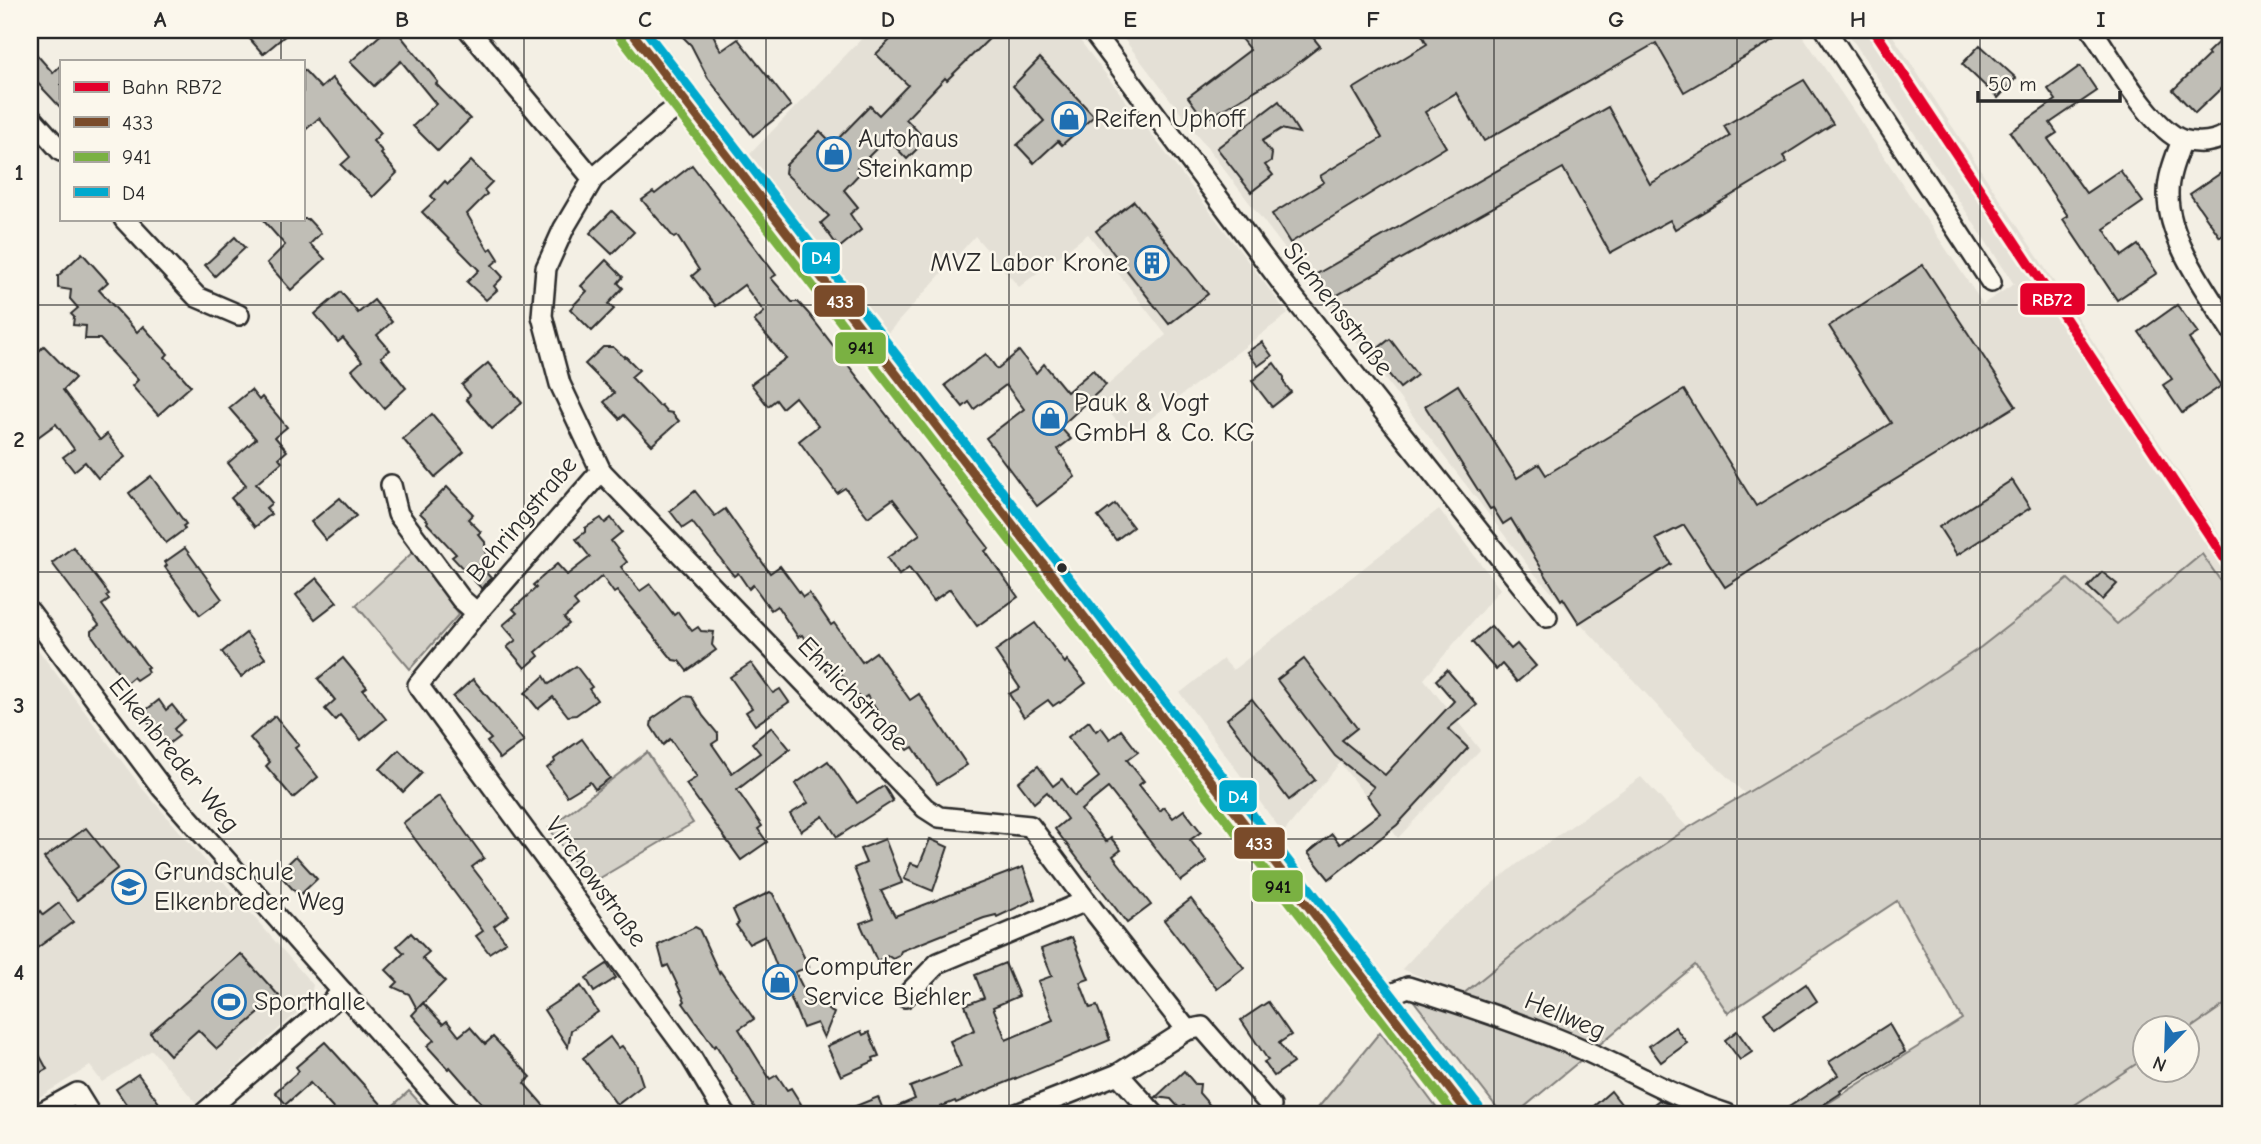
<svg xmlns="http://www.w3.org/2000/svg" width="2261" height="1144" viewBox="0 0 2261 1144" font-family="'Comic Neue',sans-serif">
	<rect width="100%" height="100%" fill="#f3efe4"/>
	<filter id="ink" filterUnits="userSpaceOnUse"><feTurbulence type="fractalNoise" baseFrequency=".0143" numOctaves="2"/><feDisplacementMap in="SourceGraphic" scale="14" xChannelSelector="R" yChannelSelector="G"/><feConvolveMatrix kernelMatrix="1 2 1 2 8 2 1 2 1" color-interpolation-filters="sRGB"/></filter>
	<g filter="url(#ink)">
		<g fill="#e4e0d6">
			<path d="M870,30H1072L1288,314L1129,435L1095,396L1166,335L1088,234L1019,287L975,236L887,334L747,157Z"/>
			<path d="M1117,30H1799L1983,304L2014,284L1846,30H1889L2231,552V596L2202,555L2117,624L2068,579L1981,647L1886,710L1744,793L1689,740L1532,571Z"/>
			<path d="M1439,509L1500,589L1424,679L1480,750L1398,838L1340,763L1283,833L1180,693L1223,659L1233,670Z"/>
			<path d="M30,639L142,788L313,985L309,1002L196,1103L152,1050L102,1082L90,1066L30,1103Z"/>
			<path d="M1641,777L1688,828L1571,907L1463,994L1402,969L1443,925L1516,865Z"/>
			<path d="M2231,1000V1114H2061L2145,1058L2146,1070H2188V1030Z"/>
		</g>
		<g fill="#d5d2c9" stroke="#807e7a" stroke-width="2">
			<path d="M414,551L459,614L410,669L356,605Z"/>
			<path d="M2202,554L2231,596V1000L2188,1030L2146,1028L2145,1058L2061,1114H1811L1962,1019L1897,901L1728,1013L1695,965L1516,1114H1502L1410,996L1463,994L1571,907L1688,828L1886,710L1981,647L2068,579L2117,624Z"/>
			<path d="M647,752L693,823L590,884L549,828Z"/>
			<path d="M1380,1032L1441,1114H1313Z"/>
			<path d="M409,1091L430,1114H384Z"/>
		</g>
		<g fill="#c0beb6" stroke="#2b2b2b" stroke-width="2">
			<path d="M242,30H292L263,54Z"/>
			<path d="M386,30H396L438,82L436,84L470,119L438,151L413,126L436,104L401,61L374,86L350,62Z"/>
			<path d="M676,30H711L721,51L738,39L791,106L753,136L708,78L691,45Z"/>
			<path d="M900,30H998L947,80L945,78L906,119L926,140L907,159L887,138L857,168L861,172L844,190L858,207L850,214L861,230L839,248L821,223L829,216L785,173L786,165L820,131L833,144L870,106L879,115L908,85L876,54Z"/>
			<path d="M1234,30H1307L1320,46L1288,71L1205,120L1188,97L1250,50Z"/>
			<path d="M1430,30H1791L1684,92L1656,43L1484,141L1456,93L1425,112L1446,147L1290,243L1272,214L1324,182L1320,176L1382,138L1353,89L1427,44L1422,35Z"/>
			<path d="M2231,30V79L2195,113L2173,90L2209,55L2207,53Z"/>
			<path d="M1980,45L2016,78L1998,98L1962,64Z"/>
			<path d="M30,47L53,73L61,65V108L30,75Z"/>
			<path d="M1040,58L1094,116L1062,145L1058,141L1034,163L1017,145L1044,121L1013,86Z"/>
			<path d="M2080,66L2097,91L2050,123L2057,133L2048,139L2086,193L2120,170L2143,202L2104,229L2122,256L2138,245L2157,273L2117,300L2063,219L2068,216L2010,132L2056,100L2048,89Z"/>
			<path d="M303,69L321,88L332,78L381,133L373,141L383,152L381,154L397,173L373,197L341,165L350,157L319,118L303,132Z"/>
			<path d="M1804,80L1833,124L1783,156L1787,162L1675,229L1670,220L1610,253L1563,168L1332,298L1315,275L1608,107L1650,184L1730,136L1724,126Z"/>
			<path d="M1279,101L1299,133L1281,129L1262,141L1272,154L1271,161L1265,165L1273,175L1251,192L1217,148Z"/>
			<path d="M471,161L492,182L484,190L487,194L467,214L488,250L492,248L499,259L492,265L503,277L494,286L497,290L486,300L467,282L479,270L422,212L435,200L431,196L445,181L448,184Z"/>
			<path d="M692,165L776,275L771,278L792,302H798L808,313L989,548L985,551L1018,597L977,626L950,589L933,601L909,568L899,575L887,558L920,534L893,499L868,517L845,488L837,493L799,441L818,426L795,397L782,408L776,400L768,406L751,384L786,358L754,321L764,312L744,285L716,306L692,276L699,270L677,236L674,238L642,200L653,192L655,194Z"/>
			<path d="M2221,173L2231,189V229L2220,237L2190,194Z"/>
			<path d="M1134,201L1208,294L1169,324L1096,231Z"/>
			<path d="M612,211L634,232L612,254L590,233Z"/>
			<path d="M262,219H308L321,233L310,244L325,259L291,290L267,263L285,245Z"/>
			<path d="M235,237L245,248L215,276L205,265Z"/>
			<path d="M82,253L108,282L99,290L137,332L143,326L168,354L165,357L191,386L158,415L132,386L138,380L100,339H85L86,326L73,325L74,317L71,314L78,308L70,299L71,290L58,288V276Z"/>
			<path d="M606,260L623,277L618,283L623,288L608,304L614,309L592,331L570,309L587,291L581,286Z"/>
			<path d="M1923,265L2016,406L1819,526L1725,587L1684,525L1656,539L1671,564L1579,623L1563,598L1561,600L1511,519L1503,524L1493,508L1490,509L1425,406L1458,385L1517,478L1539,464L1546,475L1684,390L1756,506L1891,423L1829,326Z"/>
			<path d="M341,292L358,313L374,300L392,322L377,335L390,350L381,357L406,388L384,408L352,370L362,361L343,338L338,342L315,314Z"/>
			<path d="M2177,305L2198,333L2189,339L2221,386L2182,413L2163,385L2172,379L2139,332Z"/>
			<path d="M1390,339L1417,375L1400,388L1372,353Z"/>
			<path d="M1262,342L1272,356L1258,366L1247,352Z"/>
			<path d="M44,346L75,378L63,390L100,440L107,434L125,457L98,478L85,462L74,471L63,457L74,449L56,424L38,437L30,425V360Z"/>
			<path d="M603,347H613L624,357L625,356L639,370L631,377L659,406L661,405L667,412L672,413L679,421L652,445L624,415L620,419L604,402L614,393L585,364Z"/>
			<path d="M1019,351L1036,373L1044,364L1067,392L1093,370L1106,385L1060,427L1071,439L1058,449L1075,477L1037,506L986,438L1024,409L1006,385L974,409L969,402L963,407L945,385L986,354L997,369Z"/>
			<path d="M488,363L522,403L492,429L466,399L470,395L462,385Z"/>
			<path d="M1274,363L1284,377V383L1291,392L1272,407L1252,381Z"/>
			<path d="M251,390L259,400L262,397L287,427L275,437L287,451L279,458L282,462L256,484L272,503L266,508L271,514L255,527L231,498L246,485L228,463L256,439L229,408Z"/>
			<path d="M432,414L464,452L435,477L403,439Z"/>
			<path d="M151,476L186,524L183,526L185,529L166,543L129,493Z"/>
			<path d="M2012,480L2030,508L1957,555L1939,527Z"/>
			<path d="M447,487L473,514L468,519L481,532L478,534L485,542L486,559L479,565L491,578L482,589L452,557L456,554L427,523L428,521L420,513Z"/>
			<path d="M695,491L715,516L725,509L770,573L780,566L803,597L809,593L831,625L834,623L862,662L876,652L910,700L919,694L967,765L937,784L913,747L908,750L896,735L894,736L867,696L861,700L837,669L829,674L802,635L798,637L777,606L771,610L753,585L749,589L738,573L734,576L692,522L683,528L670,511Z"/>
			<path d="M340,498L356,516L326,540L311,522Z"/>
			<path d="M1115,504L1133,527L1116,540L1098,517Z"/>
			<path d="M601,518L605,523L611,518L622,532L611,541L627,562L621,567L640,591L650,584L674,615L678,612L692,631L698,627L701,631L714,632L712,645L716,650L687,671L679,661L673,660L617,591L614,593L602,576L574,601L578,606L564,618L569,624L536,652L539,656L525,668L507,647L516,640L503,625L517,613L513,609L536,588L533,585L557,564L567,575L590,557L576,539L585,532V528Z"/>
			<path d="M73,547L109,594L106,596L109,600L102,605L148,667L146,668L148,672L136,680L133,677L126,683L91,634V631L99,625L52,563Z"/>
			<path d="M185,548L222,599L200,615L165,567L167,565L165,562Z"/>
			<path d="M2102,572L2117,584L2102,600L2088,587Z"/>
			<path d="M317,578L337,602L315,619L296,595Z"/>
			<path d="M1035,623L1065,663L1067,660L1086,683L1060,703L1059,702L1053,706L1048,700L1024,717L1009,694L1020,688L995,651Z"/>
			<path d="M1491,626L1511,649L1517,644L1536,666L1517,682L1502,664L1496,670L1472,642Z"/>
			<path d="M246,633L265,658L241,677L222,652Z"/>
			<path d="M343,658L367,687L363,690L386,719L361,740L340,715L335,720L325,709L335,700L318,679Z"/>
			<path d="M1304,659L1357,728L1342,740L1385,775L1454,701L1436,680L1447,670L1477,705L1448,729L1468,748L1397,825L1329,879L1308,853L1332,834L1340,844L1380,813L1367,795L1374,787L1335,756L1277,680Z"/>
			<path d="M751,663L773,693L780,689L789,702L755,725L746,712L752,708L730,677Z"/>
			<path d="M576,666L592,687L589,689L597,700L576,715L568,716L553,697L538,709L525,693L544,676L549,684Z"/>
			<path d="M473,679L524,741L500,759L487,742L491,739L453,697Z"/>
			<path d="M685,696L692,697L703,716L718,734V740L712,744L732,773L760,753L752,743L772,727L790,749L737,790L762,826L758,829L767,842L741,860L686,784L697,777L670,739L663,745L651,726L652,719Z"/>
			<path d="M1252,699L1315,780L1289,800L1227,719Z"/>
			<path d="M159,700L166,710L172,705L184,720L174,729L179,736L167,745L141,714Z"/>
			<path d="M275,716L299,745L295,748L318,777L293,798L266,766L270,762L250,738Z"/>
			<path d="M1089,721L1096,731L1101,727L1110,739L1121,730L1138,752L1127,760L1144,781L1139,785L1160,811L1164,807L1173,818L1184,810L1201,832L1190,840L1207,862L1181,881L1108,788L1081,810L1106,842L1111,838L1121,850L1113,856L1151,905L1127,923L1055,829L1067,819L1047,792L1034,803L1018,782L1038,766L1053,786L1062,779L1075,796L1099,777L1068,737Z"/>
			<path d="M582,739L610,778L595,789L590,782L567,796L547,768L555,762L554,759Z"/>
			<path d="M399,750L422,773L403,792L380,769Z"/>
			<path d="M828,761L857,803L884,786L893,801L837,837L823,816L801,831L790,814L808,803L795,784Z"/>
			<path d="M439,796L484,858L472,867L509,915L494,926L506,942L489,953L476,936L483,931L403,823Z"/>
			<path d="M86,828L118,868L77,900L44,858Z"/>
			<path d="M885,839L902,883L881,891L895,916L1023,867L1035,899L997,917L996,915L984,918L901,951L899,956L893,959L888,956L877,961L860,923L874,918L854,868L866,863L860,849Z"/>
			<path d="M930,839L948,847L933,891L904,879L911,863L919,866Z"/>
			<path d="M296,856L317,879L299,896L278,873Z"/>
			<path d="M770,892L773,894L809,967L795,972L810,1002L823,997L828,1010L834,1013L824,1038L817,1023L803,1028L785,984L776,989L768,972L777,967L765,936L749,944L736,925L739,923L733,910Z"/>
			<path d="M1191,899L1244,968L1217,989L1164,920Z"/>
			<path d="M59,903L73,922L30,953V919L40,911L43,915Z"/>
			<path d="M695,927L699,929L719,973L720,971L754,1019L739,1029L770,1079L777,1075L787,1090L791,1088L801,1104L786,1114H764L760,1108L756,1110L716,1045L714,1047L683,1003L685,1001L668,965L664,967L658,945Z"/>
			<path d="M411,933L429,952L422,958L445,981L417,1009L409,994L393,987L398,982L386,970L404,953L397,946Z"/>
			<path d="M1072,937L1089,979L1080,982L1090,1008L1097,1006L1110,1040L956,1103L955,1101L923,1114H836L878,1097L884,1112L915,1099L910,1087L961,1067L950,1041L975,1030L965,1005L984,998L975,975L1005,963L1019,996L993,1007L1006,1040L1053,1020L1038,981L1052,976L1041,949Z"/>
			<path d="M241,954L279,996L217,1049L198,1030L170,1055L150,1033Z"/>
			<path d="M607,964L616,978L594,992L586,978Z"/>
			<path d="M1806,984L1817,1001L1775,1030L1764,1013Z"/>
			<path d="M581,986L598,1012L571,1030L568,1047L544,1010Z"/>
			<path d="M1268,1002L1291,1035L1279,1043L1293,1063L1274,1076L1264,1062L1268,1060L1241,1020Z"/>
			<path d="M423,1003L443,1024L447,1021L459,1036L470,1027L485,1044L493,1037L531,1077L524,1083L551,1114H491L450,1067L448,1069L427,1046L434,1040L412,1015Z"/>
			<path d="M1889,1024L1905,1052L1840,1091L1841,1093L1809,1114H1778L1838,1075L1829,1062Z"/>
			<path d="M1675,1027L1687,1043L1661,1062L1649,1046Z"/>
			<path d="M861,1031L863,1035L869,1032L879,1056L873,1058L874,1061L841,1076L827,1046Z"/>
			<path d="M1737,1031L1752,1052L1740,1060L1725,1040Z"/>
			<path d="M610,1037L618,1048L622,1046L636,1064L643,1085L617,1105L583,1058Z"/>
			<path d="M30,1038L47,1069L30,1078Z"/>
			<path d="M325,1042L382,1105L372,1114H338L310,1083L286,1104L275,1092L299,1071L296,1067Z"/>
			<path d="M1184,1071L1195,1084H1200L1199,1093L1214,1110L1203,1114H1191L1184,1106L1180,1109L1171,1099L1156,1097Z"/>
			<path d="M138,1074L159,1103L143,1114H138L134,1107L130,1110L116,1089Z"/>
			<path d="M1611,1091L1629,1114H1585Z"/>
			<path d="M1659,1100L1674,1107L1666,1114H1642Z"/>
		</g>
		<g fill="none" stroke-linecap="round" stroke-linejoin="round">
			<g stroke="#2b2b2b" stroke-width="24">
				<g id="street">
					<path d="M469,30L593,179"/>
					<path d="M1092,30L1282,283L1547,617"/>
					<path d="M1826,30L1991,282"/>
					<path d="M2092,30C2113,60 2150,127 2182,140C2176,157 2168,175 2168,193C2167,239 2207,292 2231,330"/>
					<path d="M686,101L664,117L593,179L564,228L546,268L542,316L560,384L601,471L477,613L418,685L691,1057L725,1114"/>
					<path d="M30,116L61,151"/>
					<path d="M2182,140C2200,144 2215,143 2231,132"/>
					<path d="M124,219L197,297L239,315"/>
					<path d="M601,471L925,808L939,817L1030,826L1086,901L1187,1030"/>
					<path d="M391,485L398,514L461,599L477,613"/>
					<path d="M30,612L162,788L451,1114"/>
					<path d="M905,997L938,963L1086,901"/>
					<path d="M1380,999L1408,987C1462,1004 1517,1022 1570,1044C1623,1066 1672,1097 1727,1114"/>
					<path d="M1118,1074L1154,1114"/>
					<path d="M39,1114L77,1093L90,1114"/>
					<path d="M203,1114L343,992"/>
					<path d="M1017,1114L1118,1074L1187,1030L1202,1027L1271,1106"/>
				</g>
			</g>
			<g stroke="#2b2b2b" stroke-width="33">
				<path id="secondary" d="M630,30L1469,1114"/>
			</g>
			<use href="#street" stroke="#fbf7ec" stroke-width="19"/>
			<use href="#secondary" stroke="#fbf7ec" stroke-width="28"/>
			<g stroke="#fbf7ec" stroke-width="14">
				<path id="bus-1" d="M630,30L1469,1114"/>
			</g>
			<g stroke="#fbf7ec" stroke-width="14">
				<path id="bus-2" d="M620,37L1454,1114"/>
			</g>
			<g stroke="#fbf7ec" stroke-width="14">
				<path id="bus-3" d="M645,30L1479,1107"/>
			</g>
			<use href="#bus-1" stroke="#7a4b2a" stroke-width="9"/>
			<use href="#bus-2" stroke="#7ab142" stroke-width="9"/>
			<use href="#bus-3" stroke="#00a9ce" stroke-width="9"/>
			<g stroke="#fbf7ec" stroke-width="16">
				<path id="rail-1" d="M1874,30L2231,568"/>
			</g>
			<use href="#rail-1" stroke="#e4002b" stroke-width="10"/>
		</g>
	</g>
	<path fill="none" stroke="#2b2b2b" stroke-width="2" stroke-opacity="0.55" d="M281,30V61M524,30V1114M766,30V1114M1009,30V1114M1252,30V1114M1494,30V1114M1737,30V1114M1980,30V1114M281,219V1114M30,305H2231M30,572H2231M30,839H2231"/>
	<defs>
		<g id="shop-ring" transform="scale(1.75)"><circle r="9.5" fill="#fbf7ec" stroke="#1f6fb2" stroke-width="1.5"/><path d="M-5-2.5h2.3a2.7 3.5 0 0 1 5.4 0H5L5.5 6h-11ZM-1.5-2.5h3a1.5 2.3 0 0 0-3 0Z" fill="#1f6fb2"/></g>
		<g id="building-ring" transform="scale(1.75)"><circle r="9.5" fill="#fbf7ec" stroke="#1f6fb2" stroke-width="1.5"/><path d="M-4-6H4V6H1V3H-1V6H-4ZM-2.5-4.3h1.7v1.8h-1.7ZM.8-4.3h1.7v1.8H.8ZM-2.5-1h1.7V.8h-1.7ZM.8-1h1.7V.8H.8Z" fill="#1f6fb2"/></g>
		<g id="school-ring" transform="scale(1.75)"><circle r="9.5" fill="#fbf7ec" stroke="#1f6fb2" stroke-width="1.5"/><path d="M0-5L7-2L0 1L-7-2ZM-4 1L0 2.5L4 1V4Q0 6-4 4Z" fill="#1f6fb2"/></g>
		<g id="stadium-ring" transform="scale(1.75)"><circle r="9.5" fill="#fbf7ec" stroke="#1f6fb2" stroke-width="1.5"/><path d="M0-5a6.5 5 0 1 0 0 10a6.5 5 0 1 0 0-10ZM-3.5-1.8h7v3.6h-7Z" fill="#1f6fb2"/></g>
	</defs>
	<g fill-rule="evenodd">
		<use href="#shop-ring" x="1069" y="119"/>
		<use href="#shop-ring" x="834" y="154"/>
		<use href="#building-ring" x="1152" y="263"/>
		<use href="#shop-ring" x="1050" y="418"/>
		<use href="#school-ring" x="129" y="887"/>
		<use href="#shop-ring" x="780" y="982"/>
		<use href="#stadium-ring" x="229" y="1002"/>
	</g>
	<circle fill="#2b2b2b" stroke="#fbf7ec" stroke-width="2.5" cx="1062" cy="568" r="6"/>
	<g text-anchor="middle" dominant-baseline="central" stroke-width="5" stroke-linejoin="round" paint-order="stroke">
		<g font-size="26" fill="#2b2b2b" stroke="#fbf7ec" text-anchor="start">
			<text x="1094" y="119">Reifen Uphoff</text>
			<text x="858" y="139">Autohaus<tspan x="858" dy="30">Steinkamp</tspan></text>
			<text x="1128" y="263" text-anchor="end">MVZ Labor Krone</text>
			<text x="1074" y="403">Pauk &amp; Vogt<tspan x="1074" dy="30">GmbH &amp; Co. KG</tspan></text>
			<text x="154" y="872">Grundschule<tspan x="154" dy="30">Elkenbreder Weg</tspan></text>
			<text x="804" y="967">Computer<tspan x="804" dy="30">Service Biehler</tspan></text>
			<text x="254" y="1002">Sporthalle</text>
		</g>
		<g font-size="26" fill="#2b2b2b" stroke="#fbf7ec">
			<text transform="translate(1338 309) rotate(52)">Siemensstraße</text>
			<text transform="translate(522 519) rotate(-50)">Behringstraße</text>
			<text transform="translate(853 694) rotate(46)">Ehrlichstraße</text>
			<text transform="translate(174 755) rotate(51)">Elkenbreder Weg</text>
			<text transform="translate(596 882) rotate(54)">Virchowstraße</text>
			<text transform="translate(1565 1016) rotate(23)">Hellweg</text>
		</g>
	</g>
	<g stroke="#fbf7ec" stroke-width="2.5">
		<rect x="801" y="241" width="40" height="34" rx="7" fill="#00a9ce"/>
		<rect x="2019" y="282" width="67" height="34" rx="7" fill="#e4002b"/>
		<rect x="813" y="284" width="53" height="34" rx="7" fill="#7a4b2a"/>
		<rect x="834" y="331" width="53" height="34" rx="7" fill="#7ab142"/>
		<rect x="1218" y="779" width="40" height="34" rx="7" fill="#00a9ce"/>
		<rect x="1233" y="826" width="53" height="34" rx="7" fill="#7a4b2a"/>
		<rect x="1251" y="869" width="53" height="34" rx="7" fill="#7ab142"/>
	</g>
	<g font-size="19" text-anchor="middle" font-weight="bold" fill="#fff">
		<text x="821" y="264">D4</text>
		<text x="2052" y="306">RB72</text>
		<text x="840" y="308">433</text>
		<text x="1238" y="803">D4</text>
		<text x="1259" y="850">433</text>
	</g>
	<g font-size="19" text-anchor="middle" font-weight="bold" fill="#111">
		<text x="861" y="354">941</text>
		<text x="1278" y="893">941</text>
	</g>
	<rect width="2261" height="1144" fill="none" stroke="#fbf7ec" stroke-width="77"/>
	<rect x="60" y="60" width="245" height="161" fill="#fbf7ec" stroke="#a8a59f" stroke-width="2"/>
	<rect x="74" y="82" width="35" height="10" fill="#e4002b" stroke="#a8a59f" stroke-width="2"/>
	<text x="122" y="94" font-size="21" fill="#2b2b2b">Bahn RB72</text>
	<rect x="74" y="117" width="35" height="10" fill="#7a4b2a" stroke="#a8a59f" stroke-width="2"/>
	<text x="122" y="130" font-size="21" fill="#2b2b2b">433</text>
	<rect x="74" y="152" width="35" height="10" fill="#7ab142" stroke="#a8a59f" stroke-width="2"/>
	<text x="122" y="164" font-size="21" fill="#2b2b2b">941</text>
	<rect x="74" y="187" width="35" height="10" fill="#00a9ce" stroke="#a8a59f" stroke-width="2"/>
	<text x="122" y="200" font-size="21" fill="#2b2b2b">D4</text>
	<g transform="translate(2166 1049) rotate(203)"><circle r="33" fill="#fbf7ec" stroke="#a8a59f" stroke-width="2"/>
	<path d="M0-5L12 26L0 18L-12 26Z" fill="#1f6fb2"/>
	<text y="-10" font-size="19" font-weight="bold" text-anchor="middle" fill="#2b2b2b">N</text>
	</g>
	<path d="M1978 91v10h142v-10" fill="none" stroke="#2b2b2b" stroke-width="3.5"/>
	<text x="1988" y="91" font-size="21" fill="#2b2b2b" stroke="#fbf7ec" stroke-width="5" paint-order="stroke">50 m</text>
	<rect x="38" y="38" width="2184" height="1068" fill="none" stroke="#2b2b2b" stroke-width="2.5"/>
	<g font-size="23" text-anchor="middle" font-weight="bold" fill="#2b2b2b">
		<text x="160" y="27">A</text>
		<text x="402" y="27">B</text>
		<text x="645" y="27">C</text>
		<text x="888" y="27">D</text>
		<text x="1130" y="27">E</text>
		<text x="1373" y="27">F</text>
		<text x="1616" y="27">G</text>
		<text x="1858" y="27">H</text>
		<text x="2101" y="27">I</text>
		<text x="19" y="180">1</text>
		<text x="19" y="447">2</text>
		<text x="19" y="713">3</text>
		<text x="19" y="980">4</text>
	</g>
</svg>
